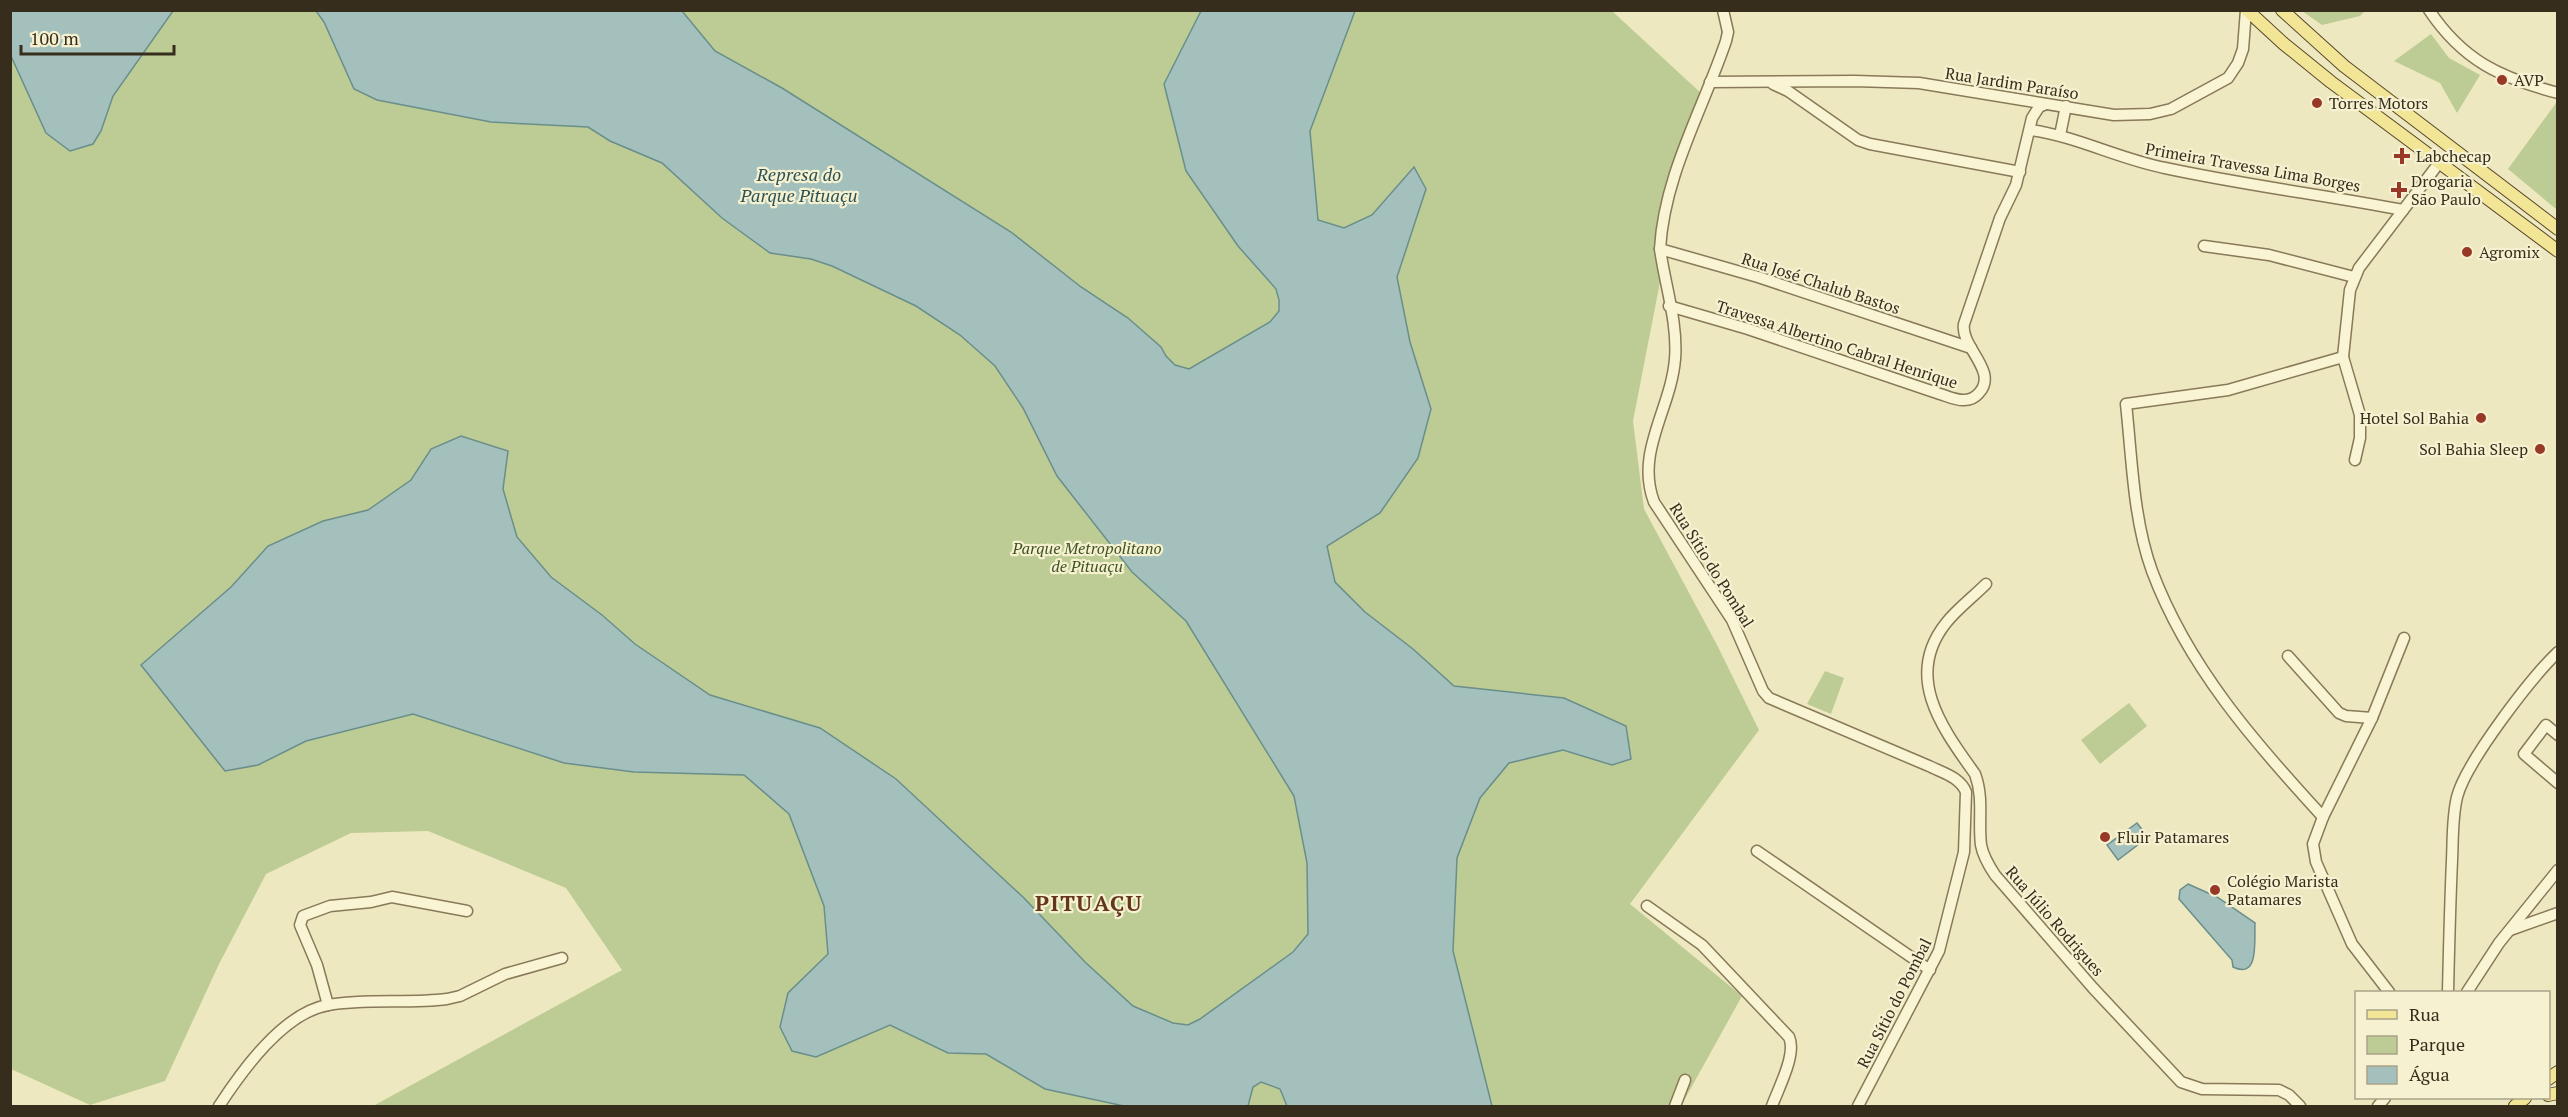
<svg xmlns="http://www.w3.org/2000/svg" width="2568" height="1117" viewBox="0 0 2568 1117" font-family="'PT Serif',serif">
	<rect width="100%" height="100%" fill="#eee8c0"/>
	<g fill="#bdcc94">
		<path d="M11,11H1612L1702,94L1658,232L1660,282L1633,421L1644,509L1717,645L1759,730L1630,904L1742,996L1681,1106H373L622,970L566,888L428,831L351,833L266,874L219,964L165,1081L90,1105L11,1069Z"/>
		<path d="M2302,11H2365L2360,16L2322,25Z"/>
		<path d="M2431,34L2449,58L2480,75L2457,113L2440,83L2394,61Z"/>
		<path d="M2556,103L2558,206L2556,209L2508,169Z"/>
		<path d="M1825,671L1844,678L1831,714L1807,704Z"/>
		<path d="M2129,703L2147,726L2100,764L2081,740Z"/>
	</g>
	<g fill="#a3c0bc" stroke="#6a8e8b" stroke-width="1.5">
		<path d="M10,11L11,10L173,11L113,96L101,131L93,144L70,151L46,133L11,56Z"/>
		<path d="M316,11H682L715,51L782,88L1011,232L1081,287L1128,318L1161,347L1166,356L1175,365L1189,369L1270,322L1279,311V300L1276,289L1238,246L1186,171L1164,84L1201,11H1355L1310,131L1318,220L1344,228L1372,215L1414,167L1426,189L1397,277L1410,342L1431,409L1418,458L1380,513L1327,546L1335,582L1365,612L1413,649L1454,686L1564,698L1626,726L1631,759L1612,765L1563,750L1509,763L1480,798L1457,858L1453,951L1492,1106H1287L1280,1089L1261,1082L1253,1087L1248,1106H1124L1045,1089L986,1054L948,1053L890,1025L816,1057L792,1051L780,1027L788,993L828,954L824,906L789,814L744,775L634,772L564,763L413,714L306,741L258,765L225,771L141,665L231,587L268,546L323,521L368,510L411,480L431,449L461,436L508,451L503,489L517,537L551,577L602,615L635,644L710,695L820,728L896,779L1024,898L1085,962L1133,1006L1173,1023L1188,1025L1200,1019L1293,952L1308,934L1307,863L1294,796L1186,621L1132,572L1057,476L1023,408L995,366L960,335L916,306L832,266L811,259L770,253L722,218L662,163L610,141L588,127L491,122L377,100L354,89L324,22Z"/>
		<path d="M2137,823L2148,837L2118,860L2107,845Z"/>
		<path d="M2188,884L2217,897L2255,923C2254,939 2260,980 2233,967L2232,960L2179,899L2180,890Z"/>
	</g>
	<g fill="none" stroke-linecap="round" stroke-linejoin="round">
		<g stroke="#887958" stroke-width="13">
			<g id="minor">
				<path d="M1723,10L1728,32L1726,41C1703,109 1664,176 1660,249C1665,285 1678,323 1675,359C1671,409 1635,452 1654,502L1732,620L1763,691L1769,698L1929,766C1943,773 1960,777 1966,792L1964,852L1939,951L1858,1106"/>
				<path d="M2429,10C2463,61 2501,78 2558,93"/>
				<path d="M1710,82L1855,81L1919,83L2114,115L2150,114L2171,109L2228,78L2238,63L2243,49L2246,10"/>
				<path d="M1773,84L1788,91L1858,140L1870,144L2020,172"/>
				<path d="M2030,130C2076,136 2119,159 2165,168C2244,185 2324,195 2403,210"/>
				<path d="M2060,135L2066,106"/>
				<path d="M2204,246L2269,255L2354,277"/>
				<path d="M1660,249L1758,277L1971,348"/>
				<path d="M1669,306L1748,329L1940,394C1953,398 1968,406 1979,393C1999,371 1960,347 1964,324L2000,218L2016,185L2032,118L2039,107L2046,104"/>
				<path d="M2355,460L2360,438V415L2343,357L2350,290L2359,268L2439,163"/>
				<path d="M1986,584C1973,597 1957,609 1946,623C1903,677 1943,729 1975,774C1984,798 1978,821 1981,845C1983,856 1989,866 1995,875L2093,988L2181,1082L2202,1089L2279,1090L2289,1095L2300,1106"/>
				<path d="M2288,656L2339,713L2346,716L2372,718"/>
				<path d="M2558,735L2546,725L2524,754L2558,783"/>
				<path d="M2323,817C2255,743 2188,667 2152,571C2133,519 2132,458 2126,404L2228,390L2343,357"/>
				<path d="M1757,851L1930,970"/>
				<path d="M1647,906L1702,945L1789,1037C1797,1054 1778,1089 1772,1106"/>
				<path d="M2510,930L2558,913"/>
				<path d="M2389,992L2352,944L2316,862L2313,844L2323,817L2372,718L2404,638"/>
				<path d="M2448,992C2449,948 2450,905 2452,860C2453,840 2452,818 2457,797C2466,762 2531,678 2558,652"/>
				<path d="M2467,992L2499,943L2558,870"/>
				<path d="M328,1005L317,965L300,925L303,916L330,906L371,902L392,897L467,911"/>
				<path d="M219,1106C242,1071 283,1013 328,1005C367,998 408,1004 447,999L460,996L505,974L562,958"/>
				<path d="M1675,1106L1685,1080"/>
				<path d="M2378,1106L2385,1098"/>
			</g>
		</g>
		<g stroke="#55462c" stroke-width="14">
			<g id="major">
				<path d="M2247,10L2284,44L2331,82L2558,251"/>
				<path d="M2282,10L2344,66L2558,229"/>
				<path d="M2548,1079L2558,1072"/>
				<path d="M2548,1095L2558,1093"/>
				<path d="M2515,1106L2525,1098"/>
			</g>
		</g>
		<use href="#minor" stroke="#f9f4d3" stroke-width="10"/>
		<use href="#major" stroke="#f3e596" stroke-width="12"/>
	</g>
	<g fill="#983827" stroke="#f6f1d0" stroke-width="2">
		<circle cx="2502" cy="80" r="6"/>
		<circle cx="2317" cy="103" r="6"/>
		<path d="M2399 147h6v6h6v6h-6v6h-6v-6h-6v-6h6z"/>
		<path d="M2396 181h6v6h6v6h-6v6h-6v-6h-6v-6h6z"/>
		<circle cx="2467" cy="252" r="6"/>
		<circle cx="2481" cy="418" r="6"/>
		<circle cx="2540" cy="449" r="6"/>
		<circle cx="2105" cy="837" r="6"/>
		<circle cx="2215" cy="890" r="6"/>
	</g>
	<g text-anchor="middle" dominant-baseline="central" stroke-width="4.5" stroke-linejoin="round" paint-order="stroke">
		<g font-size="16" fill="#372d1c" stroke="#f6f1d0" text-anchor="start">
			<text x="2514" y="80">AVP</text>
			<text x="2329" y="103">Torres Motors</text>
			<text x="2416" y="156">Labchecap</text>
			<text x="2411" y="181">Drogaria<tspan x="2411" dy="18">São Paulo</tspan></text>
			<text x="2479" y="252">Agromix</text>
			<text x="2469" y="418" text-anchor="end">Hotel Sol Bahia</text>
			<text x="2528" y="449" text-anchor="end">Sol Bahia Sleep</text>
			<text x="2117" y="837">Fluir Patamares</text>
			<text x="2227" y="881">Colégio Marista<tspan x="2227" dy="18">Patamares</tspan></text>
		</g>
		<g font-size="16" fill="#372d1c" stroke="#f6f1d0">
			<text transform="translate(2012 83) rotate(9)">Rua Jardim Paraíso</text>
			<text transform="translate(2253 167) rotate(10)">Primeira Travessa Lima Borges</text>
			<text transform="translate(1821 283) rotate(18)">Rua José Chalub Bastos</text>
			<text transform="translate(1837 344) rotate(18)">Travessa Albertino Cabral Henrique</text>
			<text transform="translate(1712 565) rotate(58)">Rua Sítio do Pombal</text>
			<text transform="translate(2055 921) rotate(49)">Rua Júlio Rodrigues</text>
			<text transform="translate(1894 1003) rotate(-63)">Rua Sítio do Pombal</text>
		</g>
		<g font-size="16" font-style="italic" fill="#405423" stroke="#f6f1d0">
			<text x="1087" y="548">Parque Metropolitano<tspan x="1087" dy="18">de Pituaçu</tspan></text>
		</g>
		<g font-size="18" font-style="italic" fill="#2b5357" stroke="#f6f1d0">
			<text x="799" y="174">Represa do<tspan x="799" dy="21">Parque Pituaçu</tspan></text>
		</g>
		<g font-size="22" font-weight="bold" letter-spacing="1.5" fill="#64361b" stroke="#f6f1d0">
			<text x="1089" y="902">PITUAÇU</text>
		</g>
	</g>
	<rect width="2568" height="1117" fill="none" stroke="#372d1c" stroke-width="24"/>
	<rect x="2355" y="991" width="195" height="108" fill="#f6f1d0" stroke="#aaa388" stroke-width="1.5"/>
	<rect x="2367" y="1010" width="30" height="9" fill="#f3e596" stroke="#aaa388" stroke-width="1.5"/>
	<text x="2409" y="1021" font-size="18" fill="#372d1c">Rua</text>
	<rect x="2367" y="1036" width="30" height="18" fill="#bdcc94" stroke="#aaa388" stroke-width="1.5"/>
	<text x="2409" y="1051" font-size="18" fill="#372d1c">Parque</text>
	<rect x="2367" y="1066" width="30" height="18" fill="#a3c0bc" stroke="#aaa388" stroke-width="1.5"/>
	<text x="2409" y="1081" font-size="18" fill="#372d1c">Água</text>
	<path d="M21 45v9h153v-9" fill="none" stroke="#372d1c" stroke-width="3"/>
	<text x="30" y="45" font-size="18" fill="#372d1c" stroke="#f6f1d0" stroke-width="4.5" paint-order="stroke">100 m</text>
</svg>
